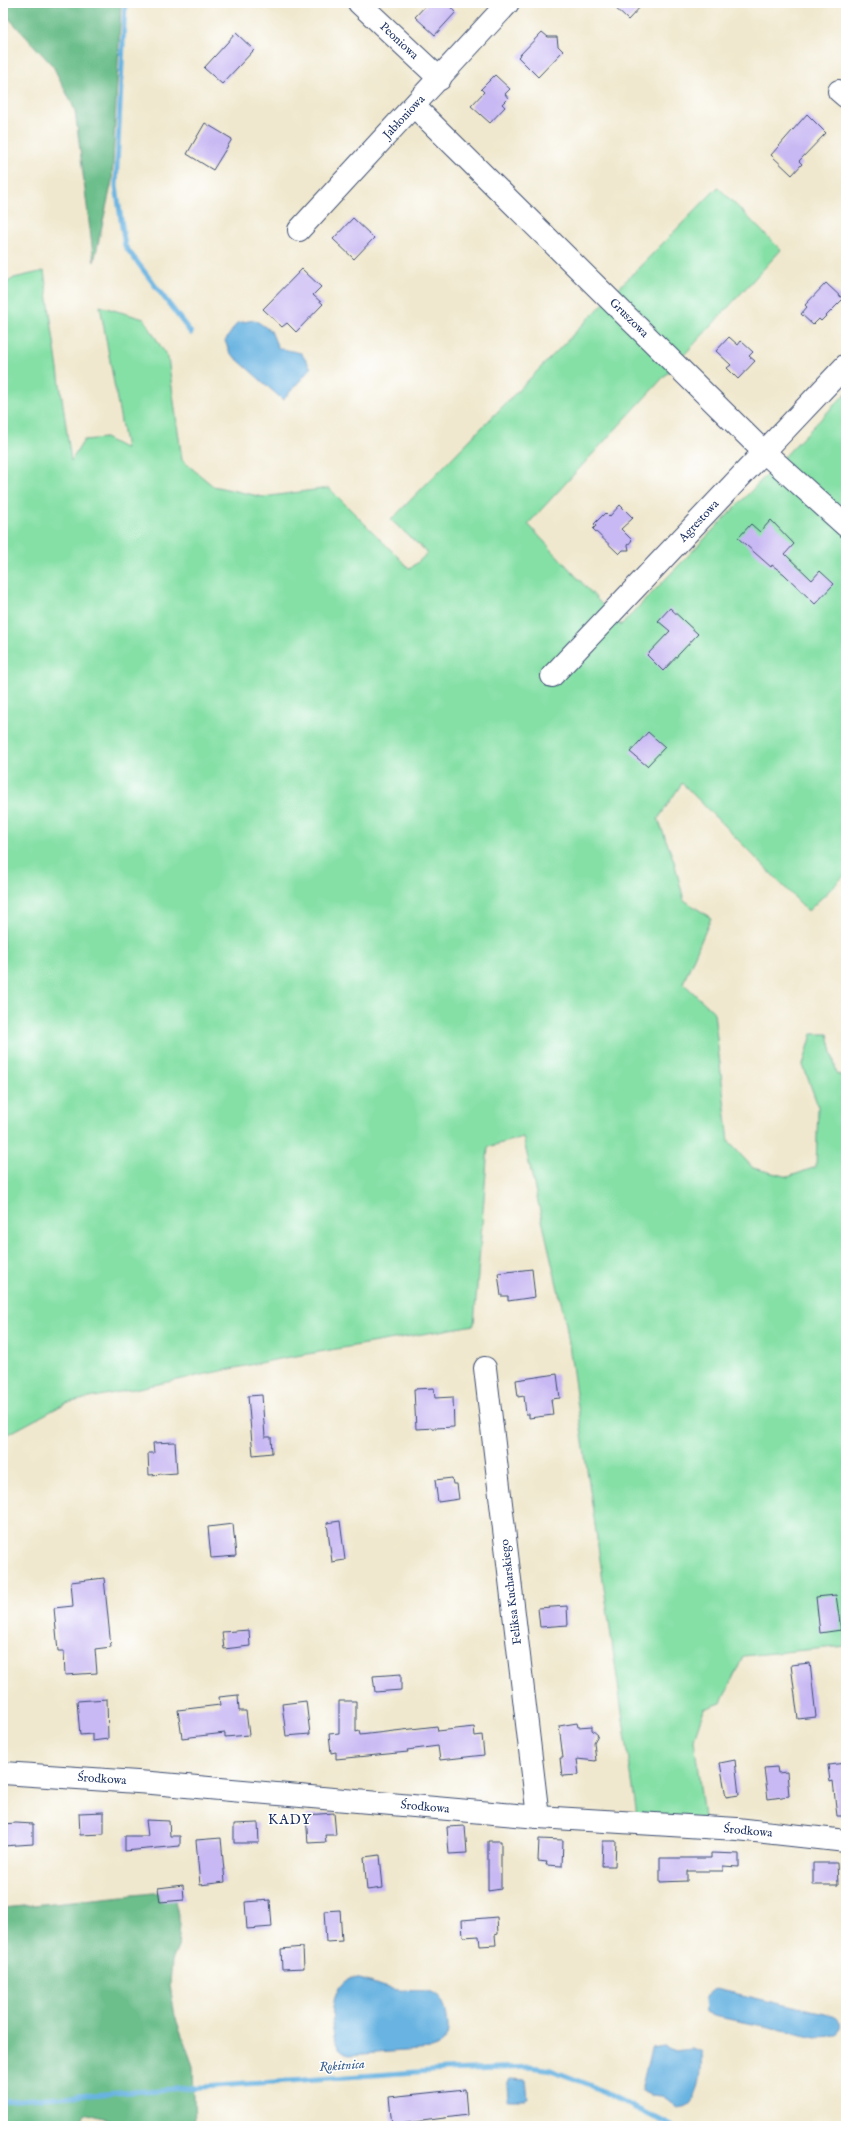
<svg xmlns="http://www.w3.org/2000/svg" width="849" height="2129" viewBox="0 0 849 2129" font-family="'IM FELL English',serif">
	<rect width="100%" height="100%" fill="#fff"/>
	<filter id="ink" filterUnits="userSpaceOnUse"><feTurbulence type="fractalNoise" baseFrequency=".025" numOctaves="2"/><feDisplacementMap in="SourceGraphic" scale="8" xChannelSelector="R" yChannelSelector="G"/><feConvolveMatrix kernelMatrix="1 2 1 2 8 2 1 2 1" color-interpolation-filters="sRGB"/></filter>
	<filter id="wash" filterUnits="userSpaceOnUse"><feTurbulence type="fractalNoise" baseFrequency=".012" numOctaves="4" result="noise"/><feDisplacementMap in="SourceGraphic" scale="16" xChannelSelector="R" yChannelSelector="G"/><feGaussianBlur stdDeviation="0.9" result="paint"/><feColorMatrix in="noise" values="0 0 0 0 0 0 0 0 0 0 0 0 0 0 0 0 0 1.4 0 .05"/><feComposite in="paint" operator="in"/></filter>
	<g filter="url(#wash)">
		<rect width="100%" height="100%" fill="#f0e8ce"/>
		<path fill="#85e0a6" stroke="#508882" d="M718,187L781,250L528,524L621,625L846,393V874L808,911L682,783L658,819L674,861L684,900L711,918L683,983L714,1012L729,1142L753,1168L788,1177L816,1167L818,1106L803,1065L812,1034H828L837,1075L846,1074V1646L743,1656L721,1703L704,1709L694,1739L704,1818L637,1816L566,1324L523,1137L488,1147L474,1325L279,1359L66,1403L3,1437V285L14,278L44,271L71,461L84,440L105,438L126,449L100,306L144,319L168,358L182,460L213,486L263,497L329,488L410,569L428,553L391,520Z"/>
		<g fill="#6cbe8b" stroke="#447674">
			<path d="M3,3H121L112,181L94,262L75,110L53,66L3,12Z"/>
			<path d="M173,1891L180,1924L178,1947L172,1961L170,1985L175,2016L193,2066L195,2126H125L118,2122L85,2113L79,2126H3V1908Z"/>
		</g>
		<g fill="#68b3e1" stroke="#4271a0">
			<path d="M255,320L271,331L278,348L301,353L311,368L283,400L230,353L225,341L237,323Z"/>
			<path d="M350,1978C365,1978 377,1986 392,1989C423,1995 444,1978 448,2026C449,2038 442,2045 432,2049L349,2055C344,2052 340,2050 337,2045C329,2030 330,1982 350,1978Z"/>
			<path d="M716,1989L833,2016C843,2020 842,2028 836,2036L817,2037L714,2016L706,2012L705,1999L710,1991Z"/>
			<path d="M664,2046L674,2050L692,2048L701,2052C702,2069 701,2092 689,2105L677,2107L663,2096L650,2095L641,2091L651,2048Z"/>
			<path d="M510,2079L526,2080L528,2097L526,2100H508L507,2084Z"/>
		</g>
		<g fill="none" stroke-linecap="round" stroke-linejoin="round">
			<g stroke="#68b3e1" stroke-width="5">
				<path d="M125,3L116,186L125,246L191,333"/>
				<path d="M3,2101L445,2070L531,2067L551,2070L590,2085L671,2126"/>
			</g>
		</g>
		<g id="blocks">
			<g fill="#c8b8f3">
				<path d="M428,3H446L456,12L435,35L415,17Z"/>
				<path d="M610,3H644L628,20Z"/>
				<path d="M542,32L548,37H557L558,46L563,51L538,77L518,57Z"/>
				<path d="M236,33L254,50L222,84L204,68Z"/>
				<path d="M495,75L510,89L505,94L508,98L502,104L505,107L490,123L471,106L484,92L481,89Z"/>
				<path d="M807,114L826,133L799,161L802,164L792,175L771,155Z"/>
				<path d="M205,123L232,139L213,170L187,154Z"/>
				<path d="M353,218L374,238L354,259L333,239Z"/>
				<path d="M302,269L321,287L313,295L323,304L296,332L287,323L282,327L263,309Z"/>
				<path d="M826,283L843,299L821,321L819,319L813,325L801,314L807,307L805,305Z"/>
				<path d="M729,337L738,345L741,341L753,352L749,356L755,361L738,379L727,368L731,365L716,351Z"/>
				<path d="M620,505L633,518L621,529L632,540L628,545L629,550H623L619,554L593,529L596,526L594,524L605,513L609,517Z"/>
				<path d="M771,520L794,544L785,554L812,580L820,571L834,584L815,604L784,574L772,565L771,567L738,538L751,524L760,532Z"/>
				<path d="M670,608L698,634L663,671L647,655L670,631L658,621Z"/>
				<path d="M648,732L665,747L647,766L630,752Z"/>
				<path d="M532,1269L535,1297L508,1301V1296H501L498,1273Z"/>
				<path d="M557,1374L560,1398L551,1399L553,1415L529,1418V1414H526L524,1396L518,1397L516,1380Z"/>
				<path d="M434,1388L435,1398L453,1397L454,1427L416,1429L414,1389Z"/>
				<path d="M262,1395L265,1437H271L272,1453L253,1455L248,1396Z"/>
				<path d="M175,1442L177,1473L149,1475L148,1453H154L153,1443Z"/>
				<path d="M452,1478L453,1484H457L459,1499L438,1502L435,1480Z"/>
				<path d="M340,1521L345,1560L332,1562L327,1523Z"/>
				<path d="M233,1524L236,1556L211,1558L208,1527Z"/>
				<path d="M104,1578L111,1647L95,1649L97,1673L65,1675L64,1651H58L54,1608L73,1606L71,1582Z"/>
				<path d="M836,1595L841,1630L820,1633L816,1597Z"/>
				<path d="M567,1606L568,1625L540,1627L538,1608Z"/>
				<path d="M249,1630L250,1646L224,1649L222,1632Z"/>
				<path d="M810,1663L816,1717L798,1719L791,1665Z"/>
				<path d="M401,1674V1690L375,1692L373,1676Z"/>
				<path d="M238,1695L239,1711H246L249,1735L225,1737V1733L182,1738L178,1710L220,1705L219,1697Z"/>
				<path d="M107,1699L108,1739L92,1741V1734L80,1735L77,1701Z"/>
				<path d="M306,1701L310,1734L286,1736L282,1704Z"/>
				<path d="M339,1701H356V1732L359,1731L360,1735L437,1726L438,1731L474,1727L475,1736L482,1735L484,1755L440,1760L438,1746L407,1750L408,1752L336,1759V1752L331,1753L329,1734L339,1733Z"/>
				<path d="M577,1723L578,1727L592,1726V1730L598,1735L594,1742L596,1761L577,1759L579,1775L562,1776L560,1758H563L559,1726Z"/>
				<path d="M735,1760L739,1795L726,1797L720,1763Z"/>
				<path d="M846,1763V1816H837L833,1781L830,1782L828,1765Z"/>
				<path d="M777,1767L778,1773L787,1772L789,1796L768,1799L764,1768Z"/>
				<path d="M104,1812V1834L80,1835L79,1813Z"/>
				<path d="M334,1813L336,1835H325L326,1842L308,1843L306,1815Z"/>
				<path d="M146,1820L169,1821L170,1836H180V1846L125,1851V1836H148Z"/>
				<path d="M16,1823L33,1824V1844L3,1846V1824Z"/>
				<path d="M258,1823L259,1843H234V1824Z"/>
				<path d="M465,1826L467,1853L449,1854L447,1827Z"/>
				<path d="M221,1838L225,1882L200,1885L196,1840Z"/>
				<path d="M539,1839L563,1840L562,1866L546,1865L547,1862L538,1861Z"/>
				<path d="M488,1841H501V1889L488,1891Z"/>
				<path d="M603,1841H616L615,1866H602Z"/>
				<path d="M711,1853L739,1854V1867L723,1866V1871H687V1881L660,1882V1858H711Z"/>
				<path d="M380,1855L383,1888L367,1890L364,1857Z"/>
				<path d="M813,1863H837L838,1885H813Z"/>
				<path d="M183,1885L184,1900L160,1902L158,1888Z"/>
				<path d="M270,1900L272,1927L247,1929L245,1902Z"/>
				<path d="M340,1910L342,1941L326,1942L324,1911Z"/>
				<path d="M497,1917L498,1934L495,1935L496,1945L480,1946L479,1936L463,1937L462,1920Z"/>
				<path d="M303,1947L304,1968L282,1969L281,1949Z"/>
				<path d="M465,2089L467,2115L392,2125L389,2097Z"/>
			</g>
		</g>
	</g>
	<g filter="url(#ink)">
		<use href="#blocks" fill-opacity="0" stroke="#3b4b6f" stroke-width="1"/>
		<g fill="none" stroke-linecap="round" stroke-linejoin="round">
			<g stroke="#3b4b6f" stroke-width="24">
				<g id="minor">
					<path d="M359,3L440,79"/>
					<path d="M839,91L846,97"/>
					<path d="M414,106L764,452L846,526"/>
					<path d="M299,230L508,3"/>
					<path d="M552,676L846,365"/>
					<path d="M485,1368L538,1817"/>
					<path d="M3,1773L152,1783L538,1817L737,1829L846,1841"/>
				</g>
			</g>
			<use href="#minor" stroke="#fff" stroke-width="22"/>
		</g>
	</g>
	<g text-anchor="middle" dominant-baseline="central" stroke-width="3" stroke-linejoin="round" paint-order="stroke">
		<g font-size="12" fill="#1b2f5e" stroke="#fff">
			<text transform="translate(399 41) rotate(43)">Peoniowa</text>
			<text transform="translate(404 117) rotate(-47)">Jabłoniowa</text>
			<text transform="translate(629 318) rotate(45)">Gruszowa</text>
			<text transform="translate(699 521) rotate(-47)">Agrestowa</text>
			<text transform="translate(511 1592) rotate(-97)">Feliksa Kucharskiego</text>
			<text transform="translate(102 1779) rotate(4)">Środkowa</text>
			<text transform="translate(425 1807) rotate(5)">Środkowa</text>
			<text transform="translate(748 1831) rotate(5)">Środkowa</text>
		</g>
		<g font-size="13" font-style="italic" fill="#365d8c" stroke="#fff">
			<text transform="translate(342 2066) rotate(-4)">Rokitnica</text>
		</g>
		<g font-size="14" letter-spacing="1" fill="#1b2f5e" stroke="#fff">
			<text x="290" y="1820">KADY</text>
		</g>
	</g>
	<rect width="849" height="2129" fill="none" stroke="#fff" stroke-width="16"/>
</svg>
